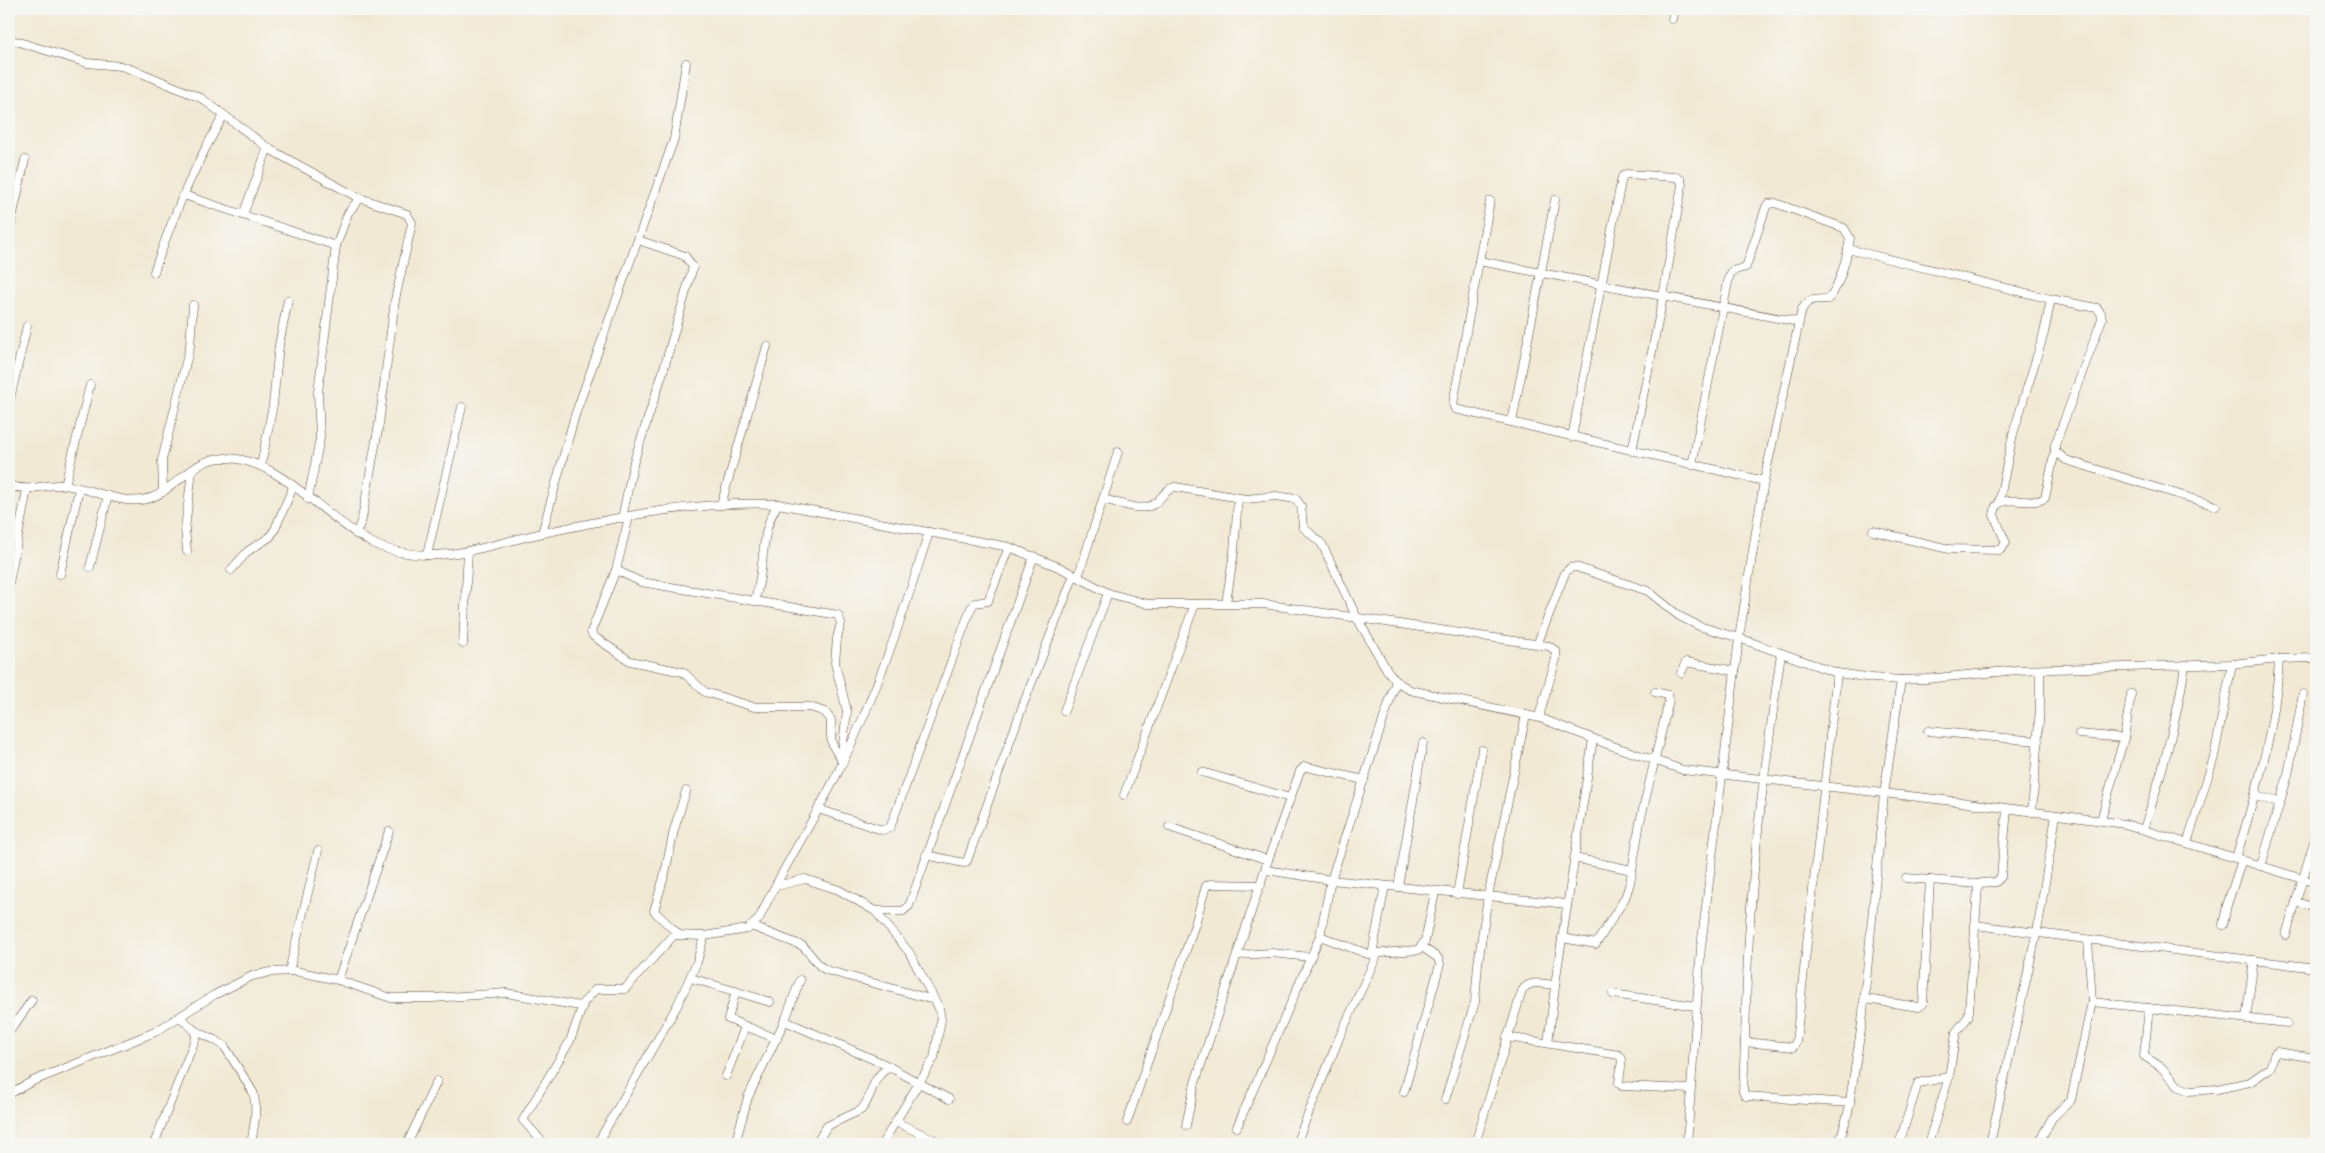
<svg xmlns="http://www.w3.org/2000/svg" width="2325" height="1153" viewBox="0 0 2325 1153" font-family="Sriracha,sans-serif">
	<rect width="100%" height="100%" fill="#f6f6f2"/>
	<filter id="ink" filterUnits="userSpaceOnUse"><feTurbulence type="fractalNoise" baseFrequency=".02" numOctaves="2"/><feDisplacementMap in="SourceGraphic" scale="10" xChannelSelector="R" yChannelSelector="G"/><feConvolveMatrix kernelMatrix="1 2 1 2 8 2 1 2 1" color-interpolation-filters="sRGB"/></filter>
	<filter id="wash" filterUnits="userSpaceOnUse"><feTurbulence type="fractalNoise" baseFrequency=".0096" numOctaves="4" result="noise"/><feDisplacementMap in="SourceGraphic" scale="20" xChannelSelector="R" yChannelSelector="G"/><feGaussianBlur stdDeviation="1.12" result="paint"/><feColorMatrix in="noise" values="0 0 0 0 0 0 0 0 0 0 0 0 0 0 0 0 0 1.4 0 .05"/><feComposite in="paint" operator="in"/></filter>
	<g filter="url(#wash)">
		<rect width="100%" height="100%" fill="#f1e9d4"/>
	</g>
	<g filter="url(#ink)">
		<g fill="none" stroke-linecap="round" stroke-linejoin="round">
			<g stroke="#564739" stroke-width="9">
				<g id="street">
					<path d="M1672,19L1674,9"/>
					<path d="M9,39L87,63L121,66L139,72L201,98L271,150L357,197L407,214L412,223L395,300L379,424L362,519L356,534"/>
					<path d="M184,195L336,246"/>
					<path d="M1490,201L1453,404L1455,409L1764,481"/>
					<path d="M243,215L268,147"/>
					<path d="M9,232L25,160"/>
					<path d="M1848,249L2051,299L2097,308L2101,313L2102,319L2055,445V451L2066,460L2216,506"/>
					<path d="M1479,261L1798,322"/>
					<path d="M154,272C172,218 195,164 224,115"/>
					<path d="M9,403L27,326"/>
					<path d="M1512,422L1555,200"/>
					<path d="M1572,437L1622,177L1626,174L1676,177L1681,180L1682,185L1663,297L1632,451"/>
					<path d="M261,466L273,405L279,345L288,300"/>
					<path d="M9,485C30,493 41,484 61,485C91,486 123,509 153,497C177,487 195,458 223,458C276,456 323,516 367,540C383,550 407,554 426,555C465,556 504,541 543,533C619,517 700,500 778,504L1009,547L1061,568L1108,593L1148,604H1263L1549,646L1556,651V659L1540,713V718L1607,744L1683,770L1953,801L2125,824L2316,883"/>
					<path d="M65,485L90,385"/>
					<path d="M163,492L162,460L190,346L193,305"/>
					<path d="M308,499L320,438L318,392L336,246L348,213L360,198"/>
					<path d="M1103,499C1117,502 1141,513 1154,504C1162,499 1165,489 1175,487L1246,499L1276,496L1296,499L1301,506L1303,527L1322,544L1357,618L1387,670L1396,681L1410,690L1540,718"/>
					<path d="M1999,503L2013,434L2044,333L2051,299"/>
					<path d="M721,505L767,346"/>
					<path d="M629,517L616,570L591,632L593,636L630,661L683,672L705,692L754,707H810L825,712L831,720C831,736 829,746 841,757"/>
					<path d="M622,518L634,461L662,375L693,267L685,256L638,240"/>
					<path d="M1873,531L1949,549L2000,550L2006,543L1994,515L1996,506C2008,494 2031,507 2045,498L2055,451"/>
					<path d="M542,533L575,415L674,139L686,63"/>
					<path d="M187,551L185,529L192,471"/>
					<path d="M427,555L462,407"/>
					<path d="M90,567L108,496"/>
					<path d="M231,570L248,551L270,537L275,529L293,487"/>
					<path d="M616,570L641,582L838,615L841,623L837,638L835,663L847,711L841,760"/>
					<path d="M60,574L79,489"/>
					<path d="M1078,577L1118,452"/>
					<path d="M9,583L27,490"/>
					<path d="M755,601C757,591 760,581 761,571C765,544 763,528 778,504"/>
					<path d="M1226,603L1234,552L1238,498"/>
					<path d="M463,644L468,551"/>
					<path d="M1537,645L1565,573L1570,568L1576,567L1648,591L1679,616L1699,626L1739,638L1837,673L1873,678L1901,680L1926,679L2017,670L2232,664L2279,659L2316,658"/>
					<path d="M1781,653C1770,733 1758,814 1752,895C1746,961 1746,1026 1743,1092L1746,1096L1850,1103"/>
					<path d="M1681,673L1686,662L1735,671"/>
					<path d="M1064,711L1108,593"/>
					<path d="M1928,731L2038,741"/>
					<path d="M2079,734L2124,738"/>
					<path d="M1202,772L1290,798"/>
					<path d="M1124,795L1195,604"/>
					<path d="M2255,796L2279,802"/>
					<path d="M818,809L882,830L890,828L971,608L975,603L988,601L1009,547"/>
					<path d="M2032,812L2040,708V670"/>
					<path d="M2101,820L2124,738L2131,694"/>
					<path d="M1169,827L1268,860"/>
					<path d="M2144,829C2161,775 2177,722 2185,665"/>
					<path d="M2187,843L2214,757L2232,664"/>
					<path d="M926,855L964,863L967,861L1023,705L1074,575"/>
					<path d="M1574,858L1632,870"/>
					<path d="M2236,858C2256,793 2276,727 2279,659"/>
					<path d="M2261,866L2288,775L2303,694"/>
					<path d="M1266,870L1331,880L1567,904"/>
					<path d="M1906,878L1979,884"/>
					<path d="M776,886L805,879L839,890L875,911H903L909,906L1034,556"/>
					<path d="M1398,887L1423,743"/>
					<path d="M1457,894L1482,750"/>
					<path d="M2296,902L2316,908"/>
					<path d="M875,911L909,952L939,1008L941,1020L934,1058L882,1144"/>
					<path d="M1975,925L2316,968"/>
					<path d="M2223,925L2227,905L2242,860"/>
					<path d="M751,926L803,946L820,966L826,970L934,1000"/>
					<path d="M678,934L654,911L665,873L674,830L686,791"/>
					<path d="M2286,935L2316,835"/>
					<path d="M1320,936L1368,954L1418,950L1425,941L1435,892"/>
					<path d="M1562,938L1596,944L1625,898L1630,883L1640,822L1669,700L1668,695L1655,692"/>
					<path d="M1372,954L1385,886"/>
					<path d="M1238,955L1272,953L1310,957"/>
					<path d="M289,971L318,851"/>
					<path d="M691,978L770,1002"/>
					<path d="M338,980L389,831"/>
					<path d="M736,991L728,1019L777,1039"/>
					<path d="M1613,994L1696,1006"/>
					<path d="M1865,999L1919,1007L1923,1004L1930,880"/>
					<path d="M2092,1002L2287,1023"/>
					<path d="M2149,1008L2144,1056L2161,1067L2178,1086L2189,1091L2217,1089L2250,1082L2270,1068L2274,1055L2277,1052L2316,1058"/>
					<path d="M2246,1019L2254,960"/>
					<path d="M785,1021L884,1064L949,1099"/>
					<path d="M194,1030L217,1041L225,1047L253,1092C258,1109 254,1127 251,1144"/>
					<path d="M9,1032L32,1000"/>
					<path d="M1507,1037L1619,1055L1622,1059L1619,1083L1622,1086L1690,1089"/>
					<path d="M1745,1042L1793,1047L1796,1042L1837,673"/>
					<path d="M1548,1043L1557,971L1593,739"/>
					<path d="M726,1076L745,1027"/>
					<path d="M1404,1092L1440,964L1438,958L1422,947"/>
					<path d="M9,1094L33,1081L155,1032L214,995L252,976L270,972L295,971L338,980L391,998H433L506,993L580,1006L596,989H625L674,935L704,936L748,929L759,919C781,870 812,824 836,776C876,697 903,615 929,532"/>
					<path d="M1445,1100L1475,1002L1478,964L1488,896L1526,715"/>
					<path d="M896,1122L937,1141"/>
					<path d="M1127,1122L1195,924L1206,886L1210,884L1261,885"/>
					<path d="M1186,1125L1195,1083L1268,860L1300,771L1304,767H1307L1364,780"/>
					<path d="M1237,1127L1320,936L1331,880L1396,681"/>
					<path d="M154,1144L196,1037L194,1030L180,1017"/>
					<path d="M407,1144L437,1081"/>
					<path d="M544,1144L523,1120L570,1041L583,1005"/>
					<path d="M597,1144L677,1006L697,962L704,936"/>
					<path d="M735,1144L748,1097L786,1018L800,980"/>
					<path d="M816,1144L827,1126L861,1110C875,1094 869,1078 890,1067"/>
					<path d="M1296,1144L1340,1036L1378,953"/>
					<path d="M1475,1144L1522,991C1529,979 1543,984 1555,985"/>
					<path d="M1687,1144L1701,947L1739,638L1764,481L1802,309C1810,297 1815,300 1828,299C1839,289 1848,253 1850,238L1844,228L1775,203L1768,204L1766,207L1746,267L1732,271L1729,277L1692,465"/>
					<path d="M1839,1144L1848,1113L1862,1023L1884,794L1901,680"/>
					<path d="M1899,1144L1918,1083L1949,1077"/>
					<path d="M1928,1144L1949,1077L1956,1032L1968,1017L1969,1011L1978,887L1981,883L1996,882L2001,877L2007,809"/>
					<path d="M1990,1144L2038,926L2056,815"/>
					<path d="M2038,1144L2052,1118L2071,1100L2092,1002L2088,940"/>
				</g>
			</g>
			<use href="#street" stroke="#fff" stroke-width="8"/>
		</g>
	</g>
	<rect width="2325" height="1153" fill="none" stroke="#f6f6f2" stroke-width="30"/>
</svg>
